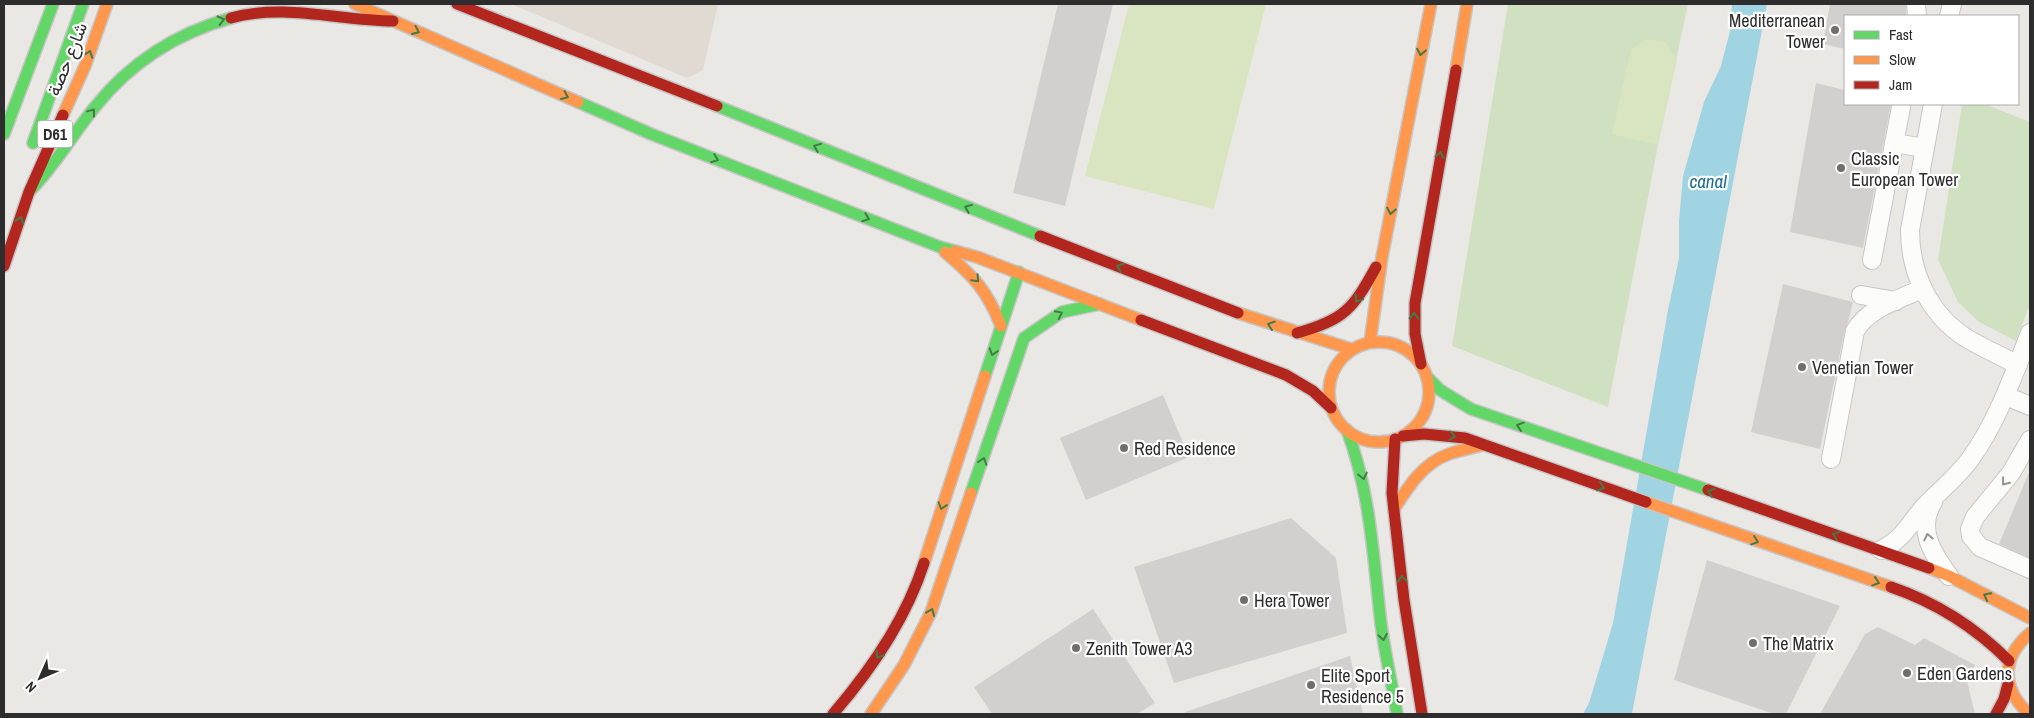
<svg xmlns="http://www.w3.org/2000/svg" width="2034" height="718" viewBox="0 0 2034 718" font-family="'Archivo Narrow',Vazirmatn,sans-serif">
	<rect width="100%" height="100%" fill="#eae8e5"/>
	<path fill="#e0dad2" d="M511,4H718L703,70L687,78Z"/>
	<g fill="#d0e1c2">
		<path d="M1508,4H1688L1658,145L1608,407L1452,346Z"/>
		<path d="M1962,104H1985L2030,122V304L2016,341L1979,322L1958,302L1938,260Z"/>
	</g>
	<g fill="#d8e5c0">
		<path d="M1129,4H1266L1214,209L1085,176Z"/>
		<path d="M1647,39L1665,42L1677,60L1658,145L1612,134L1631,50Z"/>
	</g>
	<path fill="#a1d4e3" d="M1732,4H1767L1632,714H1583L1589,703L1613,623L1668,310L1679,258V221L1683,176L1704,102L1721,66L1730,31Z"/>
	<g fill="#d2d0ce">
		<path d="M1058,4H1113L1065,206L1013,193Z"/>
		<path d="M1830,4H1906V16H1845V49L1823,44Z"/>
		<path d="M1816,83L1845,90V104H1891L1863,248L1790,232Z"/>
		<path d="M1783,284L1853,302L1848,322L1845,329L1820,449L1751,432Z"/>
		<path d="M1163,395L1189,457L1086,500L1060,438Z"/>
		<path d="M2030,470V558L1999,544Z"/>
		<path d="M1291,518L1336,558L1347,633L1174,683L1134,567Z"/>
		<path d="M1707,560L1840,606L1786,714H1774L1674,680Z"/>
		<path d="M1093,609L1155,703L1137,714H992L974,687Z"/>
		<path d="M1878,627L1915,645L1924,638L1975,665L1967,681L1975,714H1820L1865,634Z"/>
		<path d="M1350,656L1363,714H1185V712Z"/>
	</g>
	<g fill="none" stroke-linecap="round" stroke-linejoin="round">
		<g stroke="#c7c6c7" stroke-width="20">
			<g id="street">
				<path d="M1916,4L1917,16"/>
				<path d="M1949,16L1952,4"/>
				<path d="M1933,104L1910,230C1910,273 1929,314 1966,338C1983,348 2001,356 2018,365"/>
				<path d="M1894,143L1925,148"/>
				<path d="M1872,260L1901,107"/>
				<path d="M1861,295L1896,301"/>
				<path d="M2006,396L2030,406"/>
				<path d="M2030,440L2011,473L1975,517L1970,529L1971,536L1980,547L2030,569"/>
				<path d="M1831,459L1855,331C1868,308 1900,299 1922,289"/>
				<path d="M1933,502C1916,529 1933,554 1949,576"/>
				<path d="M1881,550C1909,535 1909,521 1929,502C1943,488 1959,475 1971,458C1998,420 2013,376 2030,333"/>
			</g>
		</g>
		<g stroke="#c7c6c7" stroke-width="14">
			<g id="fast">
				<path d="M578,102L651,134L940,247L955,251"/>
				<path d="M717,106L1040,236"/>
				<path d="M4,134L53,4"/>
				<path d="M33,143L83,4"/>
				<path d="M29,192C55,166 72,135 95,107C130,63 177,33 231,18"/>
				<path d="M985,376L1019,272"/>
				<path d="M1427,377L1440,390L1471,409L1708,490"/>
				<path d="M1347,430C1371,495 1373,557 1381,624C1385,654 1392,684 1397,714"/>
				<path d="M971,493L1024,338L1062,312L1100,304"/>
			</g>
		</g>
		<g stroke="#c7c6c7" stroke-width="14">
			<g id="slow">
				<path d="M355,4L578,102"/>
				<path d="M1456,70L1467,4"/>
				<path d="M63,115L85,66L107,4"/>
				<path d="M955,251L977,257L1141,320"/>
				<path d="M945,252C974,277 987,290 1001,326"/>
				<path d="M1238,313L1351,349"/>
				<circle cx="1379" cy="392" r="50"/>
				<path d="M1370,342L1382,257L1431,4"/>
				<path d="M1646,502L1891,587"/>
				<path d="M1394,509C1408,487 1423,463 1449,454C1460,450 1472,448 1483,445"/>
				<path d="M924,563L985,376"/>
				<path d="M1929,568L1949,576L2030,618"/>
				<path d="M871,714L904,665L931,612L971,493"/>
				<path d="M2029,714C2001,688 2001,658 2030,633"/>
			</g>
		</g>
		<g stroke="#c7c6c7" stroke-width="14">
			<g id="jam">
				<path d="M457,4L717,106"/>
				<path d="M231,18C284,3 340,21 393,21"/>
				<path d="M1040,236L1238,313"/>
				<path d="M4,266L29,192L63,115"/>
				<path d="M1141,320L1286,375L1313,391L1331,408"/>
				<path d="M1297,333C1344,320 1353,309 1376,267"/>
				<path d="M1421,364L1415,334V303L1456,70"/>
				<path d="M1403,436L1424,434L1465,438L1646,502"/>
				<path d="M1395,439L1392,493L1404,600L1422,714"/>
				<path d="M1708,490L1929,568"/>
				<path d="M1891,587C1935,602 1976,628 2009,661"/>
				<path d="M833,714C871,670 906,619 924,563"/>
				<path d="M1996,714L2004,699L2008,684"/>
			</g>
		</g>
		<use href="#street" stroke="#fcfcfb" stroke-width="18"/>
		<use href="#fast" stroke="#63d668" stroke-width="11"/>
		<use href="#slow" stroke="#ff974d" stroke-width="11"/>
		<use href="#jam" stroke="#b3261e" stroke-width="11"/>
	</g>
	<defs><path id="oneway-chevron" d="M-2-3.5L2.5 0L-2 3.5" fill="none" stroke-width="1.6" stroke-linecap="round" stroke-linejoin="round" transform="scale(1.25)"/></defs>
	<g stroke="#457948">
		<use href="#oneway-chevron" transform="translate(221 20) rotate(-14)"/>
		<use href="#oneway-chevron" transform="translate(416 31) rotate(24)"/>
		<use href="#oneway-chevron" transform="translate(1421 52) rotate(101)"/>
		<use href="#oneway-chevron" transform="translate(89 54) rotate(-70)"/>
		<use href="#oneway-chevron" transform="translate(565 96) rotate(24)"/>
		<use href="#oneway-chevron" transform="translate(92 112) rotate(-53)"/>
		<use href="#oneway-chevron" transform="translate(817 147) rotate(-158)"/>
		<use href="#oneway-chevron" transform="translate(1440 155) rotate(-80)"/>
		<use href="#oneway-chevron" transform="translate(715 159) rotate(21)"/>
		<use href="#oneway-chevron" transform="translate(968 208) rotate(-158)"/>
		<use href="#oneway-chevron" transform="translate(1391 211) rotate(101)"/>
		<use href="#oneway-chevron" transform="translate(866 218) rotate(21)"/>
		<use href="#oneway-chevron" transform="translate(20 220) rotate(-71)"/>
		<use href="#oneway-chevron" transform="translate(1120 267) rotate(-159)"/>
		<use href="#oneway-chevron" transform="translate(976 279) rotate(47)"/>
		<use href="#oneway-chevron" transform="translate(1358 299) rotate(124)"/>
		<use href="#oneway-chevron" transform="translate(1059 314) rotate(-26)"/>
		<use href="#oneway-chevron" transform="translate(1414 316) rotate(-89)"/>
		<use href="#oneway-chevron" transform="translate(1271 325) rotate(-161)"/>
		<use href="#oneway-chevron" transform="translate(993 352) rotate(108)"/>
		<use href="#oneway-chevron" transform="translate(1520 426) rotate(-161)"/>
		<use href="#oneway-chevron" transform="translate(1452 436) rotate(7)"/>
		<use href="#oneway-chevron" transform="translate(983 461) rotate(-72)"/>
		<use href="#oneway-chevron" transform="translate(1363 476) rotate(77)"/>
		<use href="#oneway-chevron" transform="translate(1601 487) rotate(19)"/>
		<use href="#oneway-chevron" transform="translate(1711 492) rotate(-161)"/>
		<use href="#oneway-chevron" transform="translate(942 506) rotate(108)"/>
		<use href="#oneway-chevron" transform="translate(1836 535) rotate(-161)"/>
		<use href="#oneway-chevron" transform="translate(1755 541) rotate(19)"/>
		<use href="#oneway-chevron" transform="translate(1402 579) rotate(-96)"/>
		<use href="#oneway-chevron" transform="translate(1876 582) rotate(18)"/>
		<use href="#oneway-chevron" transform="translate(1987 596) rotate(-152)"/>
		<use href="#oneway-chevron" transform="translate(931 612) rotate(-67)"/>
		<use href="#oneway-chevron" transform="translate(1383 637) rotate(80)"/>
		<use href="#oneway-chevron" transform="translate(879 655) rotate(122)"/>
	</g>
	<g stroke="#949494">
		<use href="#oneway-chevron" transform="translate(2005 482) rotate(128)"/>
		<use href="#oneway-chevron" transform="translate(1928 537) rotate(-102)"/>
	</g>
	<g fill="#6f6e6d" stroke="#fff" stroke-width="2">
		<circle cx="1835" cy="30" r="5"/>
		<circle cx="1841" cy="168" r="5"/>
		<circle cx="1802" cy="367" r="5"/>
		<circle cx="1124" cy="448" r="5"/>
		<circle cx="1244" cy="600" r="5"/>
		<circle cx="1753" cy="643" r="5"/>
		<circle cx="1076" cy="648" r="5"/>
		<circle cx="1907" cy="673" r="5"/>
		<circle cx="1311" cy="685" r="5"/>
	</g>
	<g text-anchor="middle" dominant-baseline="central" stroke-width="4.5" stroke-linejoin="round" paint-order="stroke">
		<rect fill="#fff" stroke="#6c6c6c" stroke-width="1" x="37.5" y="120.5" width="35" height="27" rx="4"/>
		<g font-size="16" font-weight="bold" fill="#2d2d2d">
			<text x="55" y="134">D61</text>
		</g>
		<g font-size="18" fill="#2d2d2d" stroke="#fff" text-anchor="start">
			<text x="1825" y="20" text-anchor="end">Mediterranean<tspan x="1825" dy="21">Tower</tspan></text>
			<text x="1851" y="158">Classic<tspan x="1851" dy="21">European Tower</tspan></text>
			<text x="1812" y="367">Venetian Tower</text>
			<text x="1134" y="448">Red Residence</text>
			<text x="1254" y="600">Hera Tower</text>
			<text x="1763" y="643">The Matrix</text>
			<text x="1086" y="648">Zenith Tower A3</text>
			<text x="1917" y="673">Eden Gardens</text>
			<text x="1321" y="675">Elite Sport<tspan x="1321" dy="21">Residence 5</tspan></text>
		</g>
		<g font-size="18" fill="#2d2d2d" stroke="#fff">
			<text transform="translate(67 59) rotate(-68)">شارع حصة</text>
		</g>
		<g font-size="19" font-style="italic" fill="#1e6d90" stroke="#fff">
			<text x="1708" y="181">canal</text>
		</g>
	</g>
	<rect width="2034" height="718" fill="none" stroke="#2d2d2d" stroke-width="10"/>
	<rect x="1844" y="15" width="175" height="90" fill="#ffffff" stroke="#ababab"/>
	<rect x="1854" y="31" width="25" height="8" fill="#63d668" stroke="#ababab"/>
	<text x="1889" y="40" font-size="15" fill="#2d2d2d">Fast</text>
	<rect x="1854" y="56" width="25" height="8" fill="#ff974d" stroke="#ababab"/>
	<text x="1889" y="65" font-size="15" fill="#2d2d2d">Slow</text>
	<rect x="1854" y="81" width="25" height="8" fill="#b3261e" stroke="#ababab"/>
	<text x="1889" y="90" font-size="15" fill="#2d2d2d">Jam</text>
	<g transform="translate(40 678) rotate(225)" stroke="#ffffff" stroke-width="4" paint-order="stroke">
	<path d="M0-4L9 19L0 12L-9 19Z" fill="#2d2d2d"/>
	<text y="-8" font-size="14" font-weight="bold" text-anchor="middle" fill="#2d2d2d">N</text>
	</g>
</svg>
